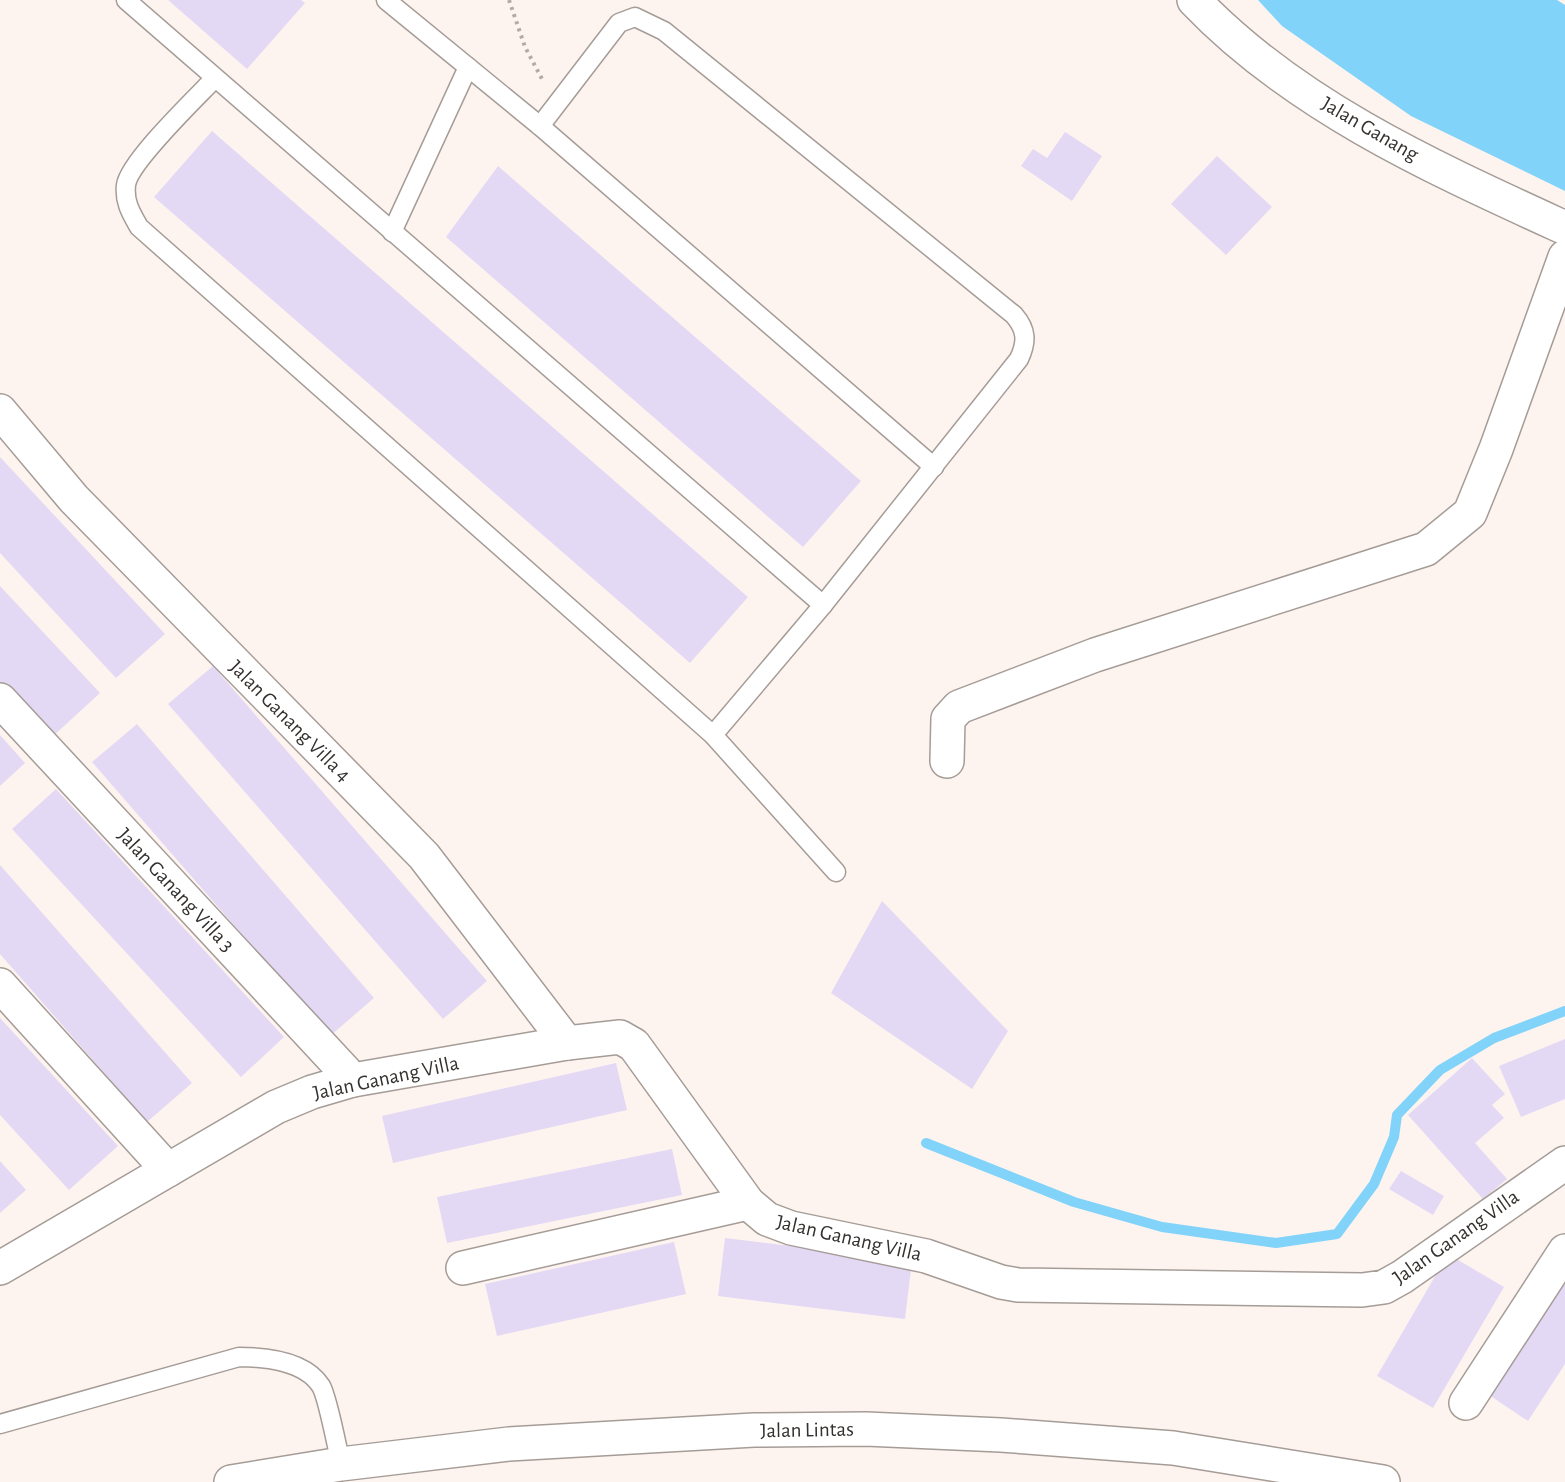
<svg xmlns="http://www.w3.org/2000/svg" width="1565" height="1482" viewBox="0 0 1565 1482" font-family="'Alegreya Sans',sans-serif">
	<rect width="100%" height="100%" fill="#fef4ef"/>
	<path fill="#81d3fa" d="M1258,0H1557L1565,5V191L1411,116L1282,26Z"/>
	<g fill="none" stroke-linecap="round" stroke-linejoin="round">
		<path stroke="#81d3fa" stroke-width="10" d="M926,1143L1074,1202L1162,1227L1276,1243L1337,1234L1374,1184L1394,1137L1397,1115L1440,1070L1494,1038L1565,1011"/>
	</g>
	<g fill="#e3d9f5">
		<path d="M168,0H301L305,3L247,69Z"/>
		<path d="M212,131L748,597L690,663L154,197Z"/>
		<path d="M1065,132L1102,156L1072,201L1021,166L1033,149L1047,158Z"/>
		<path d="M1217,156L1272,207L1226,255L1171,204Z"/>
		<path d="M498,166L861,481L803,547L446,237Z"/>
		<path d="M0,457L165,634L116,678L0,553Z"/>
		<path d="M0,586L100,693L51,738L0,683Z"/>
		<path d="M213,666L487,981L443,1019L168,704Z"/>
		<path d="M137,724L374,998L330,1036L92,762Z"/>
		<path d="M0,735L25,763L0,786Z"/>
		<path d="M56,789L284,1037L241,1077L12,829Z"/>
		<path d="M0,865L192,1083L147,1122L0,954Z"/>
		<path d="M882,901L1008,1031L972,1089L831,993Z"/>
		<path d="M0,1018L118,1146L69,1190L0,1115Z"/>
		<path d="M1565,1039V1099L1521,1117L1499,1066Z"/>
		<path d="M1472,1058L1505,1094L1492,1105L1504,1118L1475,1143L1507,1179L1483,1199L1408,1115Z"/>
		<path d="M616,1063L627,1110L393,1163L382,1116Z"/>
		<path d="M672,1149L682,1195L447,1243L437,1197Z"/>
		<path d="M0,1161L26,1190L0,1213Z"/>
		<path d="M1401,1171L1444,1196L1433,1215L1389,1189Z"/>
		<path d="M725,1238L912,1261L905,1319L718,1296Z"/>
		<path d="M674,1242L686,1294L497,1336L485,1284Z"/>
		<path d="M1448,1254L1504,1287L1433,1408L1377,1376Z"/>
		<path d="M1565,1271V1364L1528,1421L1486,1393Z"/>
	</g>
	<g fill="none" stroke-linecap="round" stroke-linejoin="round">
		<g stroke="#a59c97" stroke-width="21">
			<g id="lane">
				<path d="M126,0L823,605"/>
				<path d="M386,0L540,126L934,467"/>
				<path d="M214,79C196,98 129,162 126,185C124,202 131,213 139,227L713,735L836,872"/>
				<path d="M540,126L619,23L635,17L664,31L1014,315C1027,330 1027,342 1019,359L823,605L713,735"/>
				<path d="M392,232L468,67"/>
				<path d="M0,1424L239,1357C265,1357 305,1361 321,1386C328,1398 337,1448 341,1464"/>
			</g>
		</g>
		<g stroke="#a59c97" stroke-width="36">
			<g id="street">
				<path d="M1194,0C1295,106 1434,168 1565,228"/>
				<path d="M0,411L74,499L424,856L567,1043"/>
				<path d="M0,700L353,1080"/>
				<path d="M947,761L948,719L959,707L1095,655L1426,549L1470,513L1496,449L1565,257"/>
				<path d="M0,985L168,1170L276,1107L312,1092L353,1080L567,1043L620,1037L634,1045L748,1203L767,1219L791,1228L926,1256L1001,1282L1018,1285L1362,1290L1384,1287L1402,1277L1565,1163"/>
				<path d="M0,1268L168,1170"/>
				<path d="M463,1268L748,1203"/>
				<path d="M1466,1403L1565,1251"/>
			</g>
		</g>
		<g stroke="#a59c97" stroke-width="36">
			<path id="highway" d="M231,1482L341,1464L509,1444L754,1430L866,1429L1001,1435L1173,1448L1383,1482"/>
		</g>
		<path stroke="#b2aba7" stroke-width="4" stroke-dasharray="3 4.5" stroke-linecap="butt" d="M509,0L525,47L542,79"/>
		<use href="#lane" stroke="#fff" stroke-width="18"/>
		<use href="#street" stroke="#fff" stroke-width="33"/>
		<use href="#highway" stroke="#fff" stroke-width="33"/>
	</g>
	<g text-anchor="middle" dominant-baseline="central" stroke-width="4.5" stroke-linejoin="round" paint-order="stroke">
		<g font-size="21" fill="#33302e" stroke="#fff">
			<text transform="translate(1370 129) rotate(30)">Jalan Ganang</text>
			<text transform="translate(290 721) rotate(45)">Jalan Ganang Villa 4</text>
			<text transform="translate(176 890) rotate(47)">Jalan Ganang Villa 3</text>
			<text transform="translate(386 1078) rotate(-12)">Jalan Ganang Villa</text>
			<text transform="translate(1456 1237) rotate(-35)">Jalan Ganang Villa</text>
			<text transform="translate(849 1238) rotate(13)">Jalan Ganang Villa</text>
			<text transform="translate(807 1430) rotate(-1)">Jalan Lintas</text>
		</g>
	</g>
</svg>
